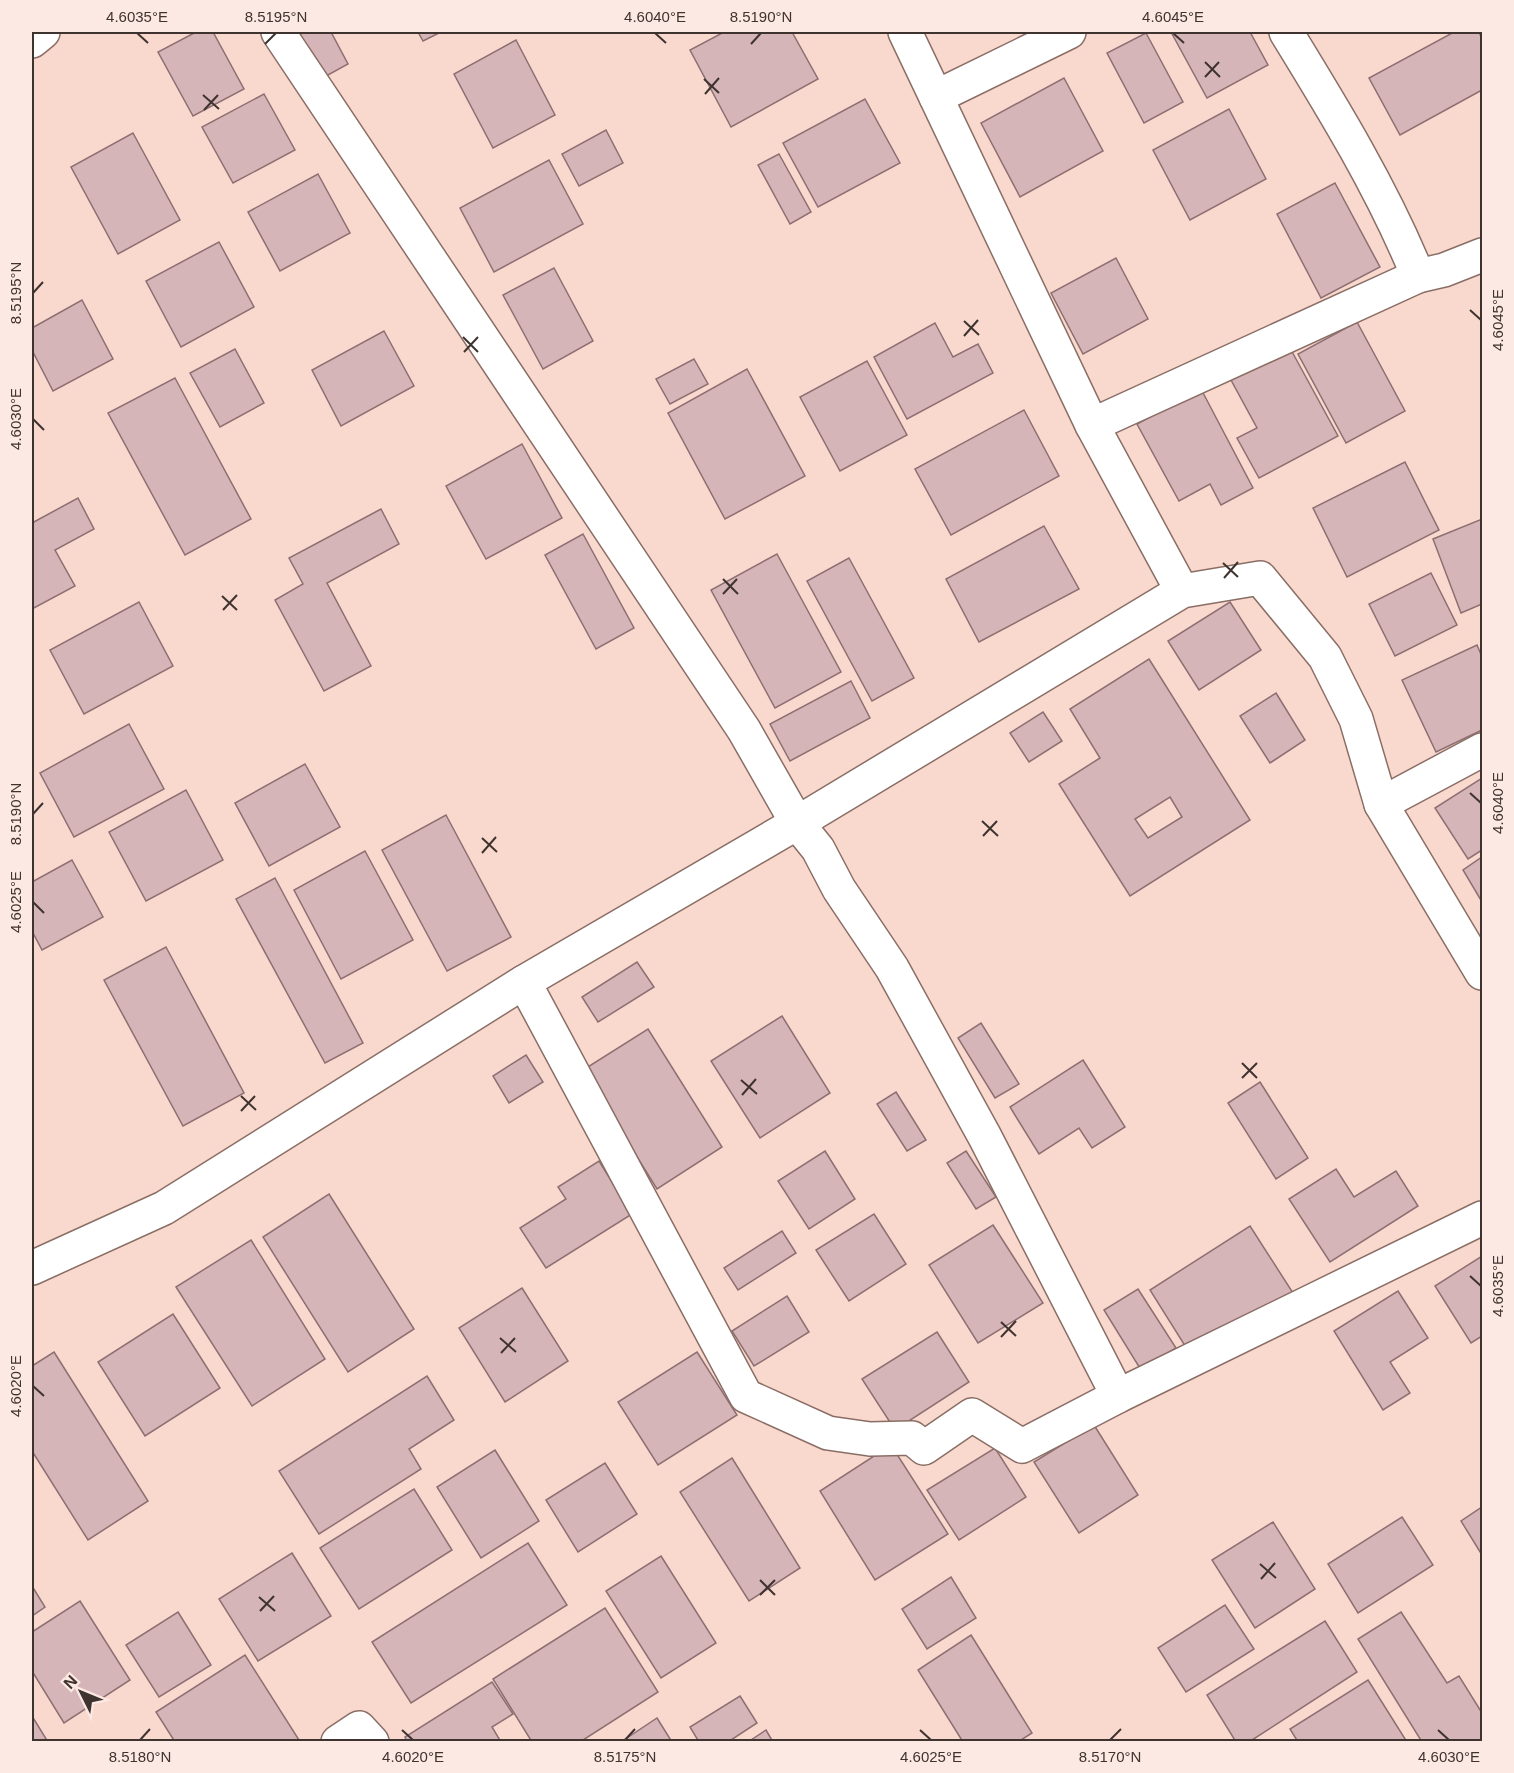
<svg xmlns="http://www.w3.org/2000/svg" width="1514" height="1773" viewBox="0 0 1514 1773" font-family="Arial,sans-serif">
	<rect width="100%" height="100%" fill="#f9d9ce"/>
	<g fill="#d6b5b8" stroke="#8d6f72" stroke-width="1.5" fill-rule="evenodd">
		<path d="M196,32H213L244,89L193,116L158,52Z"/>
		<path d="M305,32H331L348,64L319,80L296,36Z"/>
		<path d="M418,32H441L423,41Z"/>
		<path d="M724,32H792L818,79L731,127L690,50Z"/>
		<path d="M1171,32H1250L1268,65L1207,98Z"/>
		<path d="M1454,32H1479L1482,39V90L1400,135L1369,78Z"/>
		<path d="M1146,33L1183,102L1144,123L1107,53Z"/>
		<path d="M516,40L555,115L493,148L454,74Z"/>
		<path d="M1064,78L1103,151L1020,197L981,123Z"/>
		<path d="M264,94L295,150L233,183L202,127Z"/>
		<path d="M865,99L900,163L818,207L783,143Z"/>
		<path d="M1229,109L1266,179L1190,220L1153,150Z"/>
		<path d="M606,130L623,163L579,186L562,154Z"/>
		<path d="M133,133L180,220L118,254L71,167Z"/>
		<path d="M779,154L811,212L790,224L758,165Z"/>
		<path d="M549,160L583,224L494,272L460,208Z"/>
		<path d="M318,174L350,233L280,271L248,212Z"/>
		<path d="M1335,183L1380,267L1321,298L1277,214Z"/>
		<path d="M219,242L254,307L181,347L146,281Z"/>
		<path d="M1116,258L1148,319L1083,354L1051,293Z"/>
		<path d="M554,268L593,341L543,369L503,295Z"/>
		<path d="M82,300L113,359L53,391L32,350V328Z"/>
		<path d="M1357,322L1405,411L1346,443L1298,354Z"/>
		<path d="M935,323L953,357L978,344L993,373L907,419L874,357Z"/>
		<path d="M384,331L414,386L341,426L312,370Z"/>
		<path d="M1290,348L1338,436L1259,478L1237,438L1257,428L1231,380Z"/>
		<path d="M235,349L264,403L220,427L190,373Z"/>
		<path d="M694,359L708,384L670,404L656,379Z"/>
		<path d="M867,361L907,435L840,471L800,397Z"/>
		<path d="M747,369L805,476L725,519L668,413Z"/>
		<path d="M175,378L251,519L185,555L108,413Z"/>
		<path d="M1201,389L1253,488L1221,505L1210,484L1179,501L1137,424Z"/>
		<path d="M1024,410L1059,476L951,535L915,469Z"/>
		<path d="M522,444L562,518L486,559L446,486Z"/>
		<path d="M1405,462L1439,530L1347,577L1313,508Z"/>
		<path d="M78,498L94,529L55,550L75,586L32,609V523Z"/>
		<path d="M381,509L399,544L327,583L371,666L324,691L275,600L303,584L289,558Z"/>
		<path d="M1482,519V604L1461,613L1433,539Z"/>
		<path d="M1044,526L1079,589L979,642L946,579Z"/>
		<path d="M583,534L634,628L596,649L545,555Z"/>
		<path d="M777,554L841,672L775,708L711,590Z"/>
		<path d="M849,558L914,678L872,701L807,581Z"/>
		<path d="M1431,573L1457,625L1395,656L1369,604Z"/>
		<path d="M139,602L173,666L84,714L50,650Z"/>
		<path d="M1230,602L1261,650L1199,690L1168,641Z"/>
		<path d="M1477,645L1482,657V730L1436,752L1402,680Z"/>
		<path d="M1149,659L1250,820L1130,896L1059,784L1100,758L1070,709ZM1170,797L1182,817L1148,838L1135,819Z"/>
		<path d="M851,681L870,718L790,761L770,724Z"/>
		<path d="M1276,693L1305,740L1270,763L1240,716Z"/>
		<path d="M1043,712L1062,741L1029,762L1010,733Z"/>
		<path d="M129,724L164,789L74,837L40,773Z"/>
		<path d="M305,764L340,827L269,866L235,803Z"/>
		<path d="M1482,778V850L1468,859L1435,808Z"/>
		<path d="M186,790L223,860L146,901L109,832Z"/>
		<path d="M446,815L511,937L447,971L382,850Z"/>
		<path d="M365,851L413,940L341,979L294,890Z"/>
		<path d="M1482,857V902L1463,870Z"/>
		<path d="M72,860L103,917L42,950L32,931V882Z"/>
		<path d="M275,878L363,1043L325,1063L236,899Z"/>
		<path d="M166,947L244,1093L183,1126L104,980Z"/>
		<path d="M637,962L654,987L598,1022L582,997Z"/>
		<path d="M782,1016L830,1093L760,1138L711,1061Z"/>
		<path d="M981,1023L1019,1084L995,1098L958,1038Z"/>
		<path d="M648,1029L722,1147L657,1189L583,1070Z"/>
		<path d="M526,1055L543,1082L509,1103L493,1076Z"/>
		<path d="M1083,1060L1125,1127L1092,1148L1079,1128L1039,1154L1010,1107Z"/>
		<path d="M1260,1082L1308,1158L1276,1179L1228,1103Z"/>
		<path d="M896,1092L926,1140L907,1151L877,1104Z"/>
		<path d="M825,1151L855,1199L809,1229L778,1181Z"/>
		<path d="M966,1151L996,1197L976,1209L947,1163Z"/>
		<path d="M599,1161L632,1214L546,1268L520,1228L566,1199L558,1187Z"/>
		<path d="M1336,1169L1354,1197L1396,1171L1418,1206L1330,1262L1289,1199Z"/>
		<path d="M329,1194L414,1329L348,1372L263,1237Z"/>
		<path d="M874,1214L906,1264L849,1301L816,1250Z"/>
		<path d="M993,1225L1043,1303L978,1343L929,1265Z"/>
		<path d="M1250,1226L1293,1293L1192,1357L1150,1290Z"/>
		<path d="M782,1231L796,1253L738,1290L724,1268Z"/>
		<path d="M251,1240L325,1359L252,1406L176,1287Z"/>
		<path d="M1482,1256V1336L1471,1343L1435,1286Z"/>
		<path d="M522,1288L568,1361L505,1402L459,1328Z"/>
		<path d="M1138,1289L1176,1348L1141,1370L1104,1310Z"/>
		<path d="M1398,1291L1428,1338L1390,1362L1410,1393L1383,1410L1334,1331Z"/>
		<path d="M787,1296L809,1332L754,1366L732,1331Z"/>
		<path d="M173,1314L220,1388L145,1436L98,1362Z"/>
		<path d="M937,1332L969,1382L895,1430L862,1379Z"/>
		<path d="M54,1352L148,1501L88,1540L32,1451V1366Z"/>
		<path d="M697,1352L737,1415L658,1465L618,1402Z"/>
		<path d="M427,1376L454,1420L409,1449L421,1469L319,1534L279,1471Z"/>
		<path d="M1094,1425L1138,1495L1079,1533L1034,1462Z"/>
		<path d="M891,1445L948,1534L875,1580L820,1491Z"/>
		<path d="M995,1448L1026,1497L959,1540L927,1490Z"/>
		<path d="M495,1450L539,1521L481,1558L437,1487Z"/>
		<path d="M732,1458L800,1568L749,1601L680,1492Z"/>
		<path d="M605,1463L637,1514L578,1552L546,1500Z"/>
		<path d="M414,1489L452,1550L359,1609L320,1548Z"/>
		<path d="M1482,1507V1555L1461,1521Z"/>
		<path d="M1402,1517L1433,1565L1358,1613L1328,1564Z"/>
		<path d="M1273,1522L1315,1589L1255,1628L1212,1560Z"/>
		<path d="M528,1543L567,1605L411,1703L372,1642Z"/>
		<path d="M292,1553L331,1616L258,1661L219,1599Z"/>
		<path d="M661,1556L716,1643L661,1678L606,1591Z"/>
		<path d="M951,1577L976,1618L927,1649L902,1609Z"/>
		<path d="M32,1586L45,1607L32,1616Z"/>
		<path d="M80,1601L130,1680L64,1723L32,1671V1632Z"/>
		<path d="M1225,1605L1254,1649L1186,1692L1158,1648Z"/>
		<path d="M605,1608L658,1692L580,1742H532L493,1679Z"/>
		<path d="M178,1612L211,1665L159,1697L126,1645Z"/>
		<path d="M1401,1612L1447,1683L1459,1676L1482,1713V1742H1422L1358,1639Z"/>
		<path d="M1325,1621L1357,1672L1249,1742H1236L1207,1695Z"/>
		<path d="M971,1635L1032,1733L1018,1742H963L918,1670Z"/>
		<path d="M245,1655L299,1740L295,1742H175L156,1712Z"/>
		<path d="M1368,1680L1407,1742H1298L1290,1729Z"/>
		<path d="M492,1682L513,1714L492,1727L501,1742H407L405,1737Z"/>
		<path d="M740,1696L757,1723L728,1742H699L690,1727Z"/>
		<path d="M32,1716L48,1742H32Z"/>
		<path d="M657,1718L672,1742H621Z"/>
		<path d="M766,1730L773,1742H748Z"/>
	</g>
	<g fill="none" stroke-linecap="round" stroke-linejoin="round">
		<g stroke="#8a6e65" stroke-width="36">
			<g id="street">
				<path d="M278,32L744,730L797,823L818,849L839,889L892,968L985,1137L1118,1396"/>
				<path d="M905,32L1092,425L1182,591"/>
				<path d="M1286,32C1334,110 1383,190 1418,276"/>
				<path d="M32,41L43,32"/>
				<path d="M936,97L1069,32"/>
				<path d="M1092,425L1418,276L1444,270L1482,255"/>
				<path d="M1381,804L1482,750"/>
				<path d="M524,982L746,1396L828,1433L870,1439L912,1438L924,1448L972,1415L1022,1446L1118,1396L1482,1218"/>
				<path d="M32,1268L164,1208L524,982L797,823L1182,591L1260,578L1325,657L1356,719L1381,804L1482,973"/>
				<path d="M338,1742L359,1728L372,1742"/>
			</g>
		</g>
		<use href="#street" stroke="#fff" stroke-width="33"/>
	</g>
	<path fill="none" stroke="#3f332f" stroke-width="2" d="M137,33L148,43M655,33L666,43M1173,33L1184,43M265,44L276,33M751,44L761,33M1205,62L1220,77M1205,77L1219,62M704,79L719,93M705,94L719,78M203,95L219,109M204,110L218,95M33,293L43,282M1470,310L1481,320M964,321L979,335M964,336L978,320M463,337L478,352M464,352L478,337M33,419L44,430M1223,563L1238,577M1224,578L1238,562M723,579L738,594M723,594L737,579M222,596L237,610M223,610L237,595M1470,793L1481,803M33,814L43,803M982,821L998,836M983,836L997,821M482,838L497,852M482,853L496,837M33,902L44,913M1242,1063L1257,1078M1242,1078L1257,1063M741,1080L757,1094M742,1095L756,1079M241,1096L256,1110M241,1111L255,1096M1470,1276L1481,1286M1001,1322L1016,1336M1001,1337L1016,1321M500,1338L516,1352M501,1353L515,1338M33,1386L44,1396M1260,1564L1276,1578M1261,1579L1275,1563M760,1580L775,1595M760,1595L775,1580M259,1597L275,1611M260,1611L274,1596M402,1730L413,1740M920,1730L931,1740M1438,1730L1449,1740M140,1740L150,1729M625,1740L635,1729M1110,1740L1121,1729"/>
	<rect width="1514" height="1773" fill="none" stroke="#fde9e3" stroke-width="66"/>
	<g transform="translate(81 1692) rotate(313)" stroke="#fde9e3" stroke-width="4.5" paint-order="stroke">
	<path d="M0-4.5L10 22L0 15L-10 22Z" fill="#3f332f"/>
	<text y="-9" font-size="16" font-weight="bold" text-anchor="middle" fill="#3f332f">N</text>
	</g>
	<rect x="33" y="33" width="1448" height="1707" fill="none" stroke="#3f332f" stroke-width="2"/>
	<g font-size="15" text-anchor="middle" fill="#3f332f">
		<text x="137" y="22">4.6035°E</text>
		<text x="276" y="22">8.5195°N</text>
		<text x="655" y="22">4.6040°E</text>
		<text x="761" y="22">8.5190°N</text>
		<text x="1173" y="22">4.6045°E</text>
		<text transform="translate(16 293) rotate(-90)" y="5">8.5195°N</text>
		<text transform="translate(1498 320) rotate(-90)" y="5">4.6045°E</text>
		<text transform="translate(16 419) rotate(-90)" y="5">4.6030°E</text>
		<text transform="translate(1498 803) rotate(-90)" y="5">4.6040°E</text>
		<text transform="translate(16 814) rotate(-90)" y="5">8.5190°N</text>
		<text transform="translate(16 902) rotate(-90)" y="5">4.6025°E</text>
		<text transform="translate(1498 1286) rotate(-90)" y="5">4.6035°E</text>
		<text transform="translate(16 1386) rotate(-90)" y="5">4.6020°E</text>
		<text x="140" y="1762">8.5180°N</text>
		<text x="413" y="1762">4.6020°E</text>
		<text x="625" y="1762">8.5175°N</text>
		<text x="931" y="1762">4.6025°E</text>
		<text x="1110" y="1762">8.5170°N</text>
		<text x="1449" y="1762">4.6030°E</text>
	</g>
</svg>
